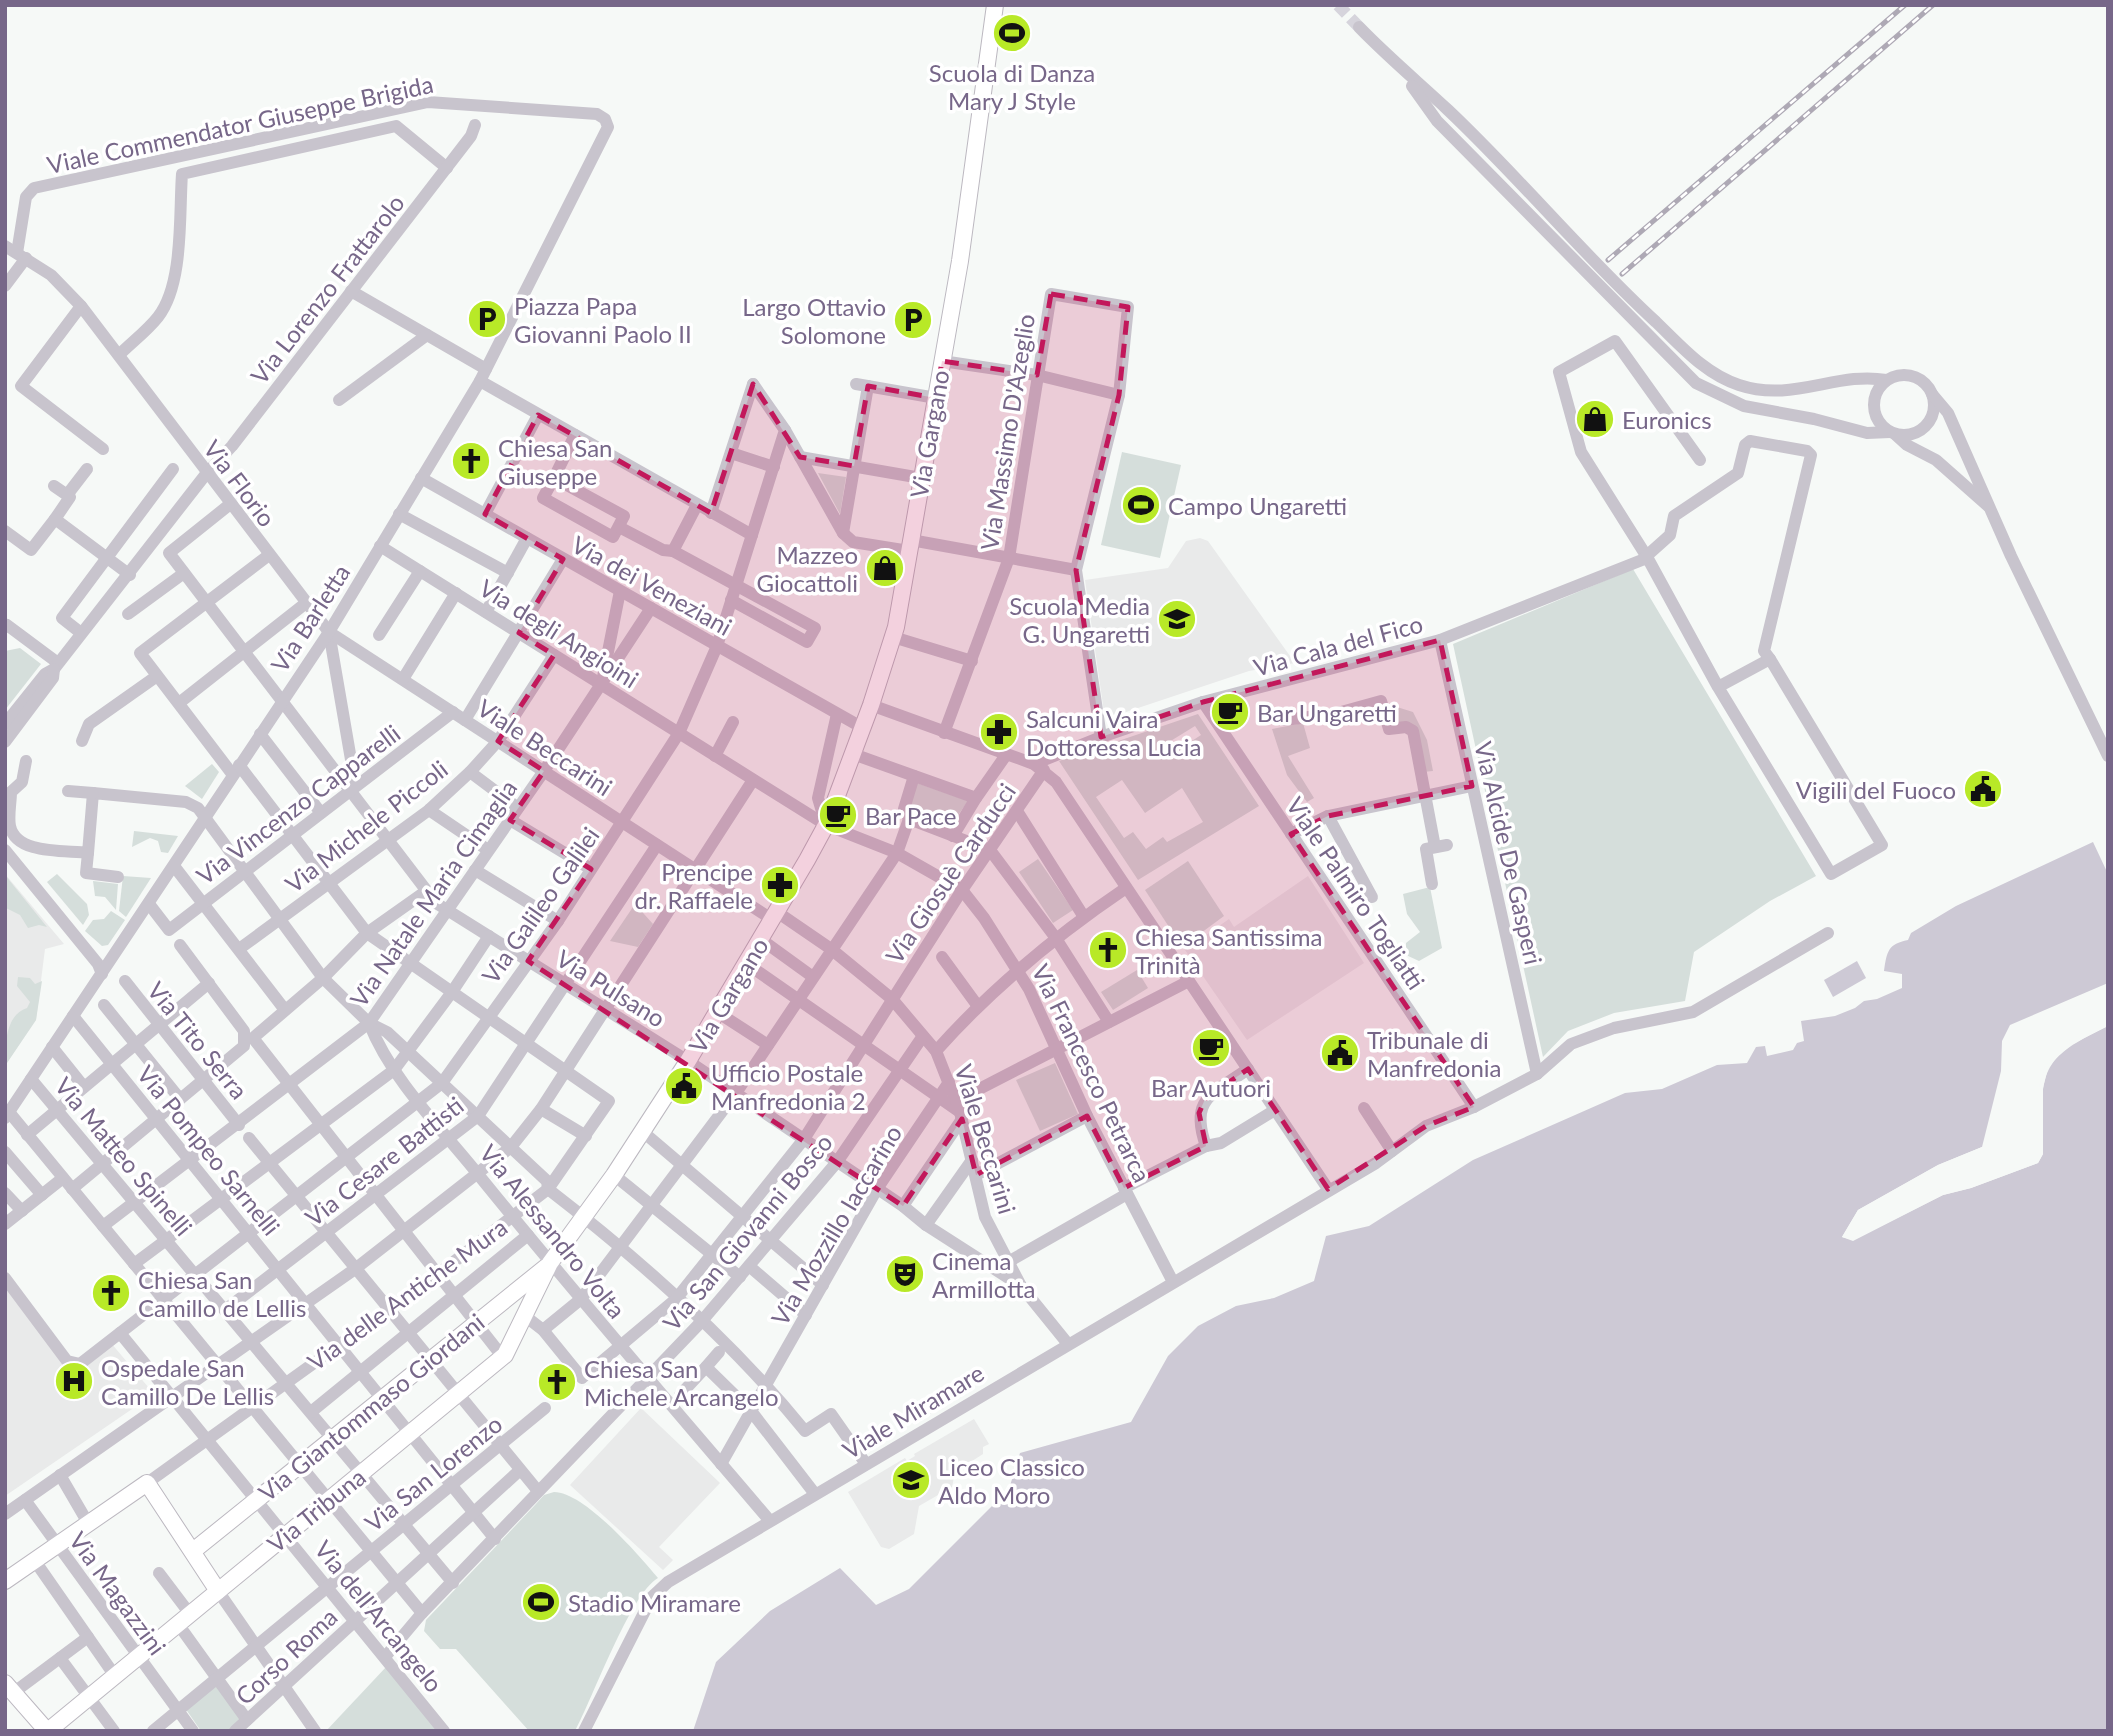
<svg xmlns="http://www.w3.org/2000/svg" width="2113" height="1736" viewBox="0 0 2113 1736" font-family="Lato,sans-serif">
	<rect width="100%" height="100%" fill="#f6f9f7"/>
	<g fill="#e9eaea">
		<path d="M1200,538L1208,541L1295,663L1249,671L1105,719L1085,580L1168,568L1186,541Z"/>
		<path d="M5,874L64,944L45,949L36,1020L5,1065Z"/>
		<path d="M1308,876L1364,963L1247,1040L1185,950L1229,919L1234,927Z"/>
		<path d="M5,1280L76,1367L111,1343L154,1394L5,1496Z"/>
		<path d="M641,1408L720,1483L659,1547L673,1560L663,1570L570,1485Z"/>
		<path d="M974,1419L989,1444L983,1447V1454L955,1472L952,1487L919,1506L914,1534L889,1549L881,1547L848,1492L905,1458L907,1461L915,1456L914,1454Z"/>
	</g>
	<g fill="#d5dedb" fill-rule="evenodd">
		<path d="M1122,452L1181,465L1160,558L1101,545Z"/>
		<path d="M818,473L846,477L840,514Z"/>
		<path d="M1633,569L1816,876L1770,901L1694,952L1685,1001L1614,1013L1568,1031L1543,1057L1453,644Z"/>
		<path d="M20,648L41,664L5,710V651Z"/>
		<path d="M1384,703L1413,712L1427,740L1433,771L1423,772L1416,730L1394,726Z"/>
		<path d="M1198,714L1259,806L1138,880L1059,761ZM1195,726L1201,735L1175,752L1169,742ZM1122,780L1145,813L1182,788L1203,822L1167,842L1163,837L1146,849L1133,832L1124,838L1096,797Z"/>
		<path d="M1303,723L1310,748L1288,756L1314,798L1307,802L1287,775L1272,729Z"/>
		<path d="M212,764L219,772L202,799L185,786Z"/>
		<path d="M917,783L968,801L954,821L910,806Z"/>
		<path d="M134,831L178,836L168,853L161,852L158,841L150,838L132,847Z"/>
		<path d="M1038,859L1073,910L1053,923L1019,872Z"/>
		<path d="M1188,861L1224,916L1182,947L1145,890Z"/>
		<path d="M57,874L87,904L89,915L83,925L47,882Z"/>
		<path d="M5,875L47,927L39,925L28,928L20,915L6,908Z"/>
		<path d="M123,876L151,878L126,917L119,911Z"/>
		<path d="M93,881L118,884L116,910L105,897L95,896Z"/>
		<path d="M1430,887L1442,948L1419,961L1406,955V943L1420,932L1407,914L1403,894Z"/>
		<path d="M635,904L653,924L638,947L610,941Z"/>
		<path d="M111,911L125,920L108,945L102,946L85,931L93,920L104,919Z"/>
		<path d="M1137,970L1148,988L1113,1010L1101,992Z"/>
		<path d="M18,977L30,978L35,984L42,981L36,1020L5,1066C5,1046 5,1015 27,1008L30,1002L17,986Z"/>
		<path d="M1055,1063L1078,1114L1040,1131L1016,1080Z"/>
		<path d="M955,1385L962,1395L914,1423L910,1419L916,1413L920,1417Z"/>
		<path d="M554,1492C584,1492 638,1554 658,1578C630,1594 593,1698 575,1731H529L456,1649H440L424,1631L426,1620L535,1505L544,1495Z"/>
		<path d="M387,1666L440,1731H326Z"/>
		<path d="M216,1684L242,1720L228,1731H201L185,1708Z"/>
	</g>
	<g fill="#cdc9d5">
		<path d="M2093,842L2108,874V983L2010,1025L2002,1041L2001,1071L1982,1147L1938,1165L1858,1210L1842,1237L1853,1240L1943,1195L1971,1188L2038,1163L2043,1154C2043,1077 2031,1062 2108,1026V1731H693L716,1662L770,1611L840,1568L876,1605L909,1589L1009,1489L1020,1453L1131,1422L1168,1356L1198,1326L1236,1306L1274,1298L1314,1281L1326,1236L1369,1226L1473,1160L1625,1093L1662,1089L1717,1065L1747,1063L1756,1047L1765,1046L1767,1056L1793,1050L1797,1043L1804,1041L1801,1021L1835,1016L1855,1008L1864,1001L1877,999L1902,988V974L1884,971C1887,951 1888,944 1908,940L1911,933L1956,906Z"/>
		<path d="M1857,961L1866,978L1833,997L1824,980Z"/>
	</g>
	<path fill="#f6f9f7" d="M2108,1022V1026L2063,1049L2048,1068L2043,1088V1154L2038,1163L1971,1188L1943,1195L1853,1241L1842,1237L1858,1210L1938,1165L1982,1147H1986L1860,1212L1847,1235L1853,1237L1882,1223L1942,1192L1970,1185L2036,1160L2039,1153V1087L2045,1066L2070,1039Z"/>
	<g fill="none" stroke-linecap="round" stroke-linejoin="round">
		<path stroke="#d6d4dc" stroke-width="12" stroke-dasharray="12 6" stroke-linecap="butt" d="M1338,5L1359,27"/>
		<g stroke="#bcb8c0" stroke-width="18">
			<g id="major">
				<path d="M193,1551L546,1267"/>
				<path d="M5,1581L147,1483L218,1591"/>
				<path d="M5,1683L47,1731"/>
				<path d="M48,1731L505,1355L550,1263L614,1175L688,1061L807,860L826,825L871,705L896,627L960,261L995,5"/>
			</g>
		</g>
		<g stroke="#c8c4cd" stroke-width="12">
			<path d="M1359,27C1388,57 1418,82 1448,110C1520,178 1583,255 1656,322C1681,346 1705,374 1739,385C1793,403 1837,371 1886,380"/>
			<path d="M1412,86L1437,121L1696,383L1744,406L1814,419L1867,433L1890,432"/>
			<path d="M5,246L51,275L81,306L329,632L354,777L350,792"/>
			<path d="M5,286L26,258"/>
			<path d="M351,291L486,369"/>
			<path d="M81,306L21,386L103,449"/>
			<path d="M119,355C132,342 147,331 158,317C184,284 179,214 182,174L396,126L447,168"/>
			<path d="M942,361L1037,375L1119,395L1076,570L1101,737"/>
			<circle cx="1904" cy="405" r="30"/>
			<path d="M480,381L752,535"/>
			<path d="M856,384L936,398"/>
			<path d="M1932,394L1948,413L2011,556L2108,756"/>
			<path d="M339,400L427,335"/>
			<path d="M785,430L843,533L853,542L909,551"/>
			<path d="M1896,435L1907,445L1936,460L1988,506"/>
			<path d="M731,453L774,467"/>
			<path d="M800,457L921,478"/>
			<path d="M1700,460L1615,341L1559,372L1581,452L1647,557L1718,687L1831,874L1882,845L1770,659L1718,687"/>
			<path d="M421,478L863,728"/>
			<path d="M554,478L624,516L613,537L543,498Z"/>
			<path d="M554,478L575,435"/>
			<path d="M54,486L70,497L55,519"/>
			<path d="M67,495L87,469"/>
			<path d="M229,505L169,553L436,903L688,1061L903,1206L926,1225L1021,1286"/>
			<path d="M697,505L673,551L815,628L807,642L731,600"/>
			<path d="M711,513L753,384"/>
			<path d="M399,514L508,573"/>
			<path d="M485,514L538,415"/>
			<path d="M619,527L663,550L673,551"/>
			<path d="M5,531L31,550L55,519L130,575"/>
			<path d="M843,533L868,386"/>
			<path d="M911,540L1076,570"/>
			<path d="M380,546L826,825L897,853L962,890L984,918L1029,989L1087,1116L1173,1282"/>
			<path d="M486,612L527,538"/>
			<path d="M128,614L184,573"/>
			<path d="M5,627L7,625L58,663"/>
			<path d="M329,632L773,920"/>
			<path d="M81,633L62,618L173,469"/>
			<path d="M379,635L420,571"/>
			<path d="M893,637L972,661"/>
			<path d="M1440,640L1537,1074"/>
			<path d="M603,677L620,591"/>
			<path d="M403,679L456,593"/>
			<path d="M1203,702L1474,1107"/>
			<path d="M179,703L306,603"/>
			<path d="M871,705L1034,764L1056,782L1328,1189"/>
			<path d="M465,720L563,559"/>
			<path d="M1284,720L1334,714L1381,701L1389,729L1406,727L1413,731L1435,847"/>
			<path d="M5,724L45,674L54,669L206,474L232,446L471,136L475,125"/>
			<path d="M944,733L1009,558L1051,294L1128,307L1119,395"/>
			<path d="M260,734L321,813"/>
			<path d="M82,741L89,724L157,676"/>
			<path d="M5,742L53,678L54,669"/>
			<path d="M853,754L976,798L1006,755"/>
			<path d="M715,756L733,722"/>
			<path d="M26,761L22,782L11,792C11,802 8,816 10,826C16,855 65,850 88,853L93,793L186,802L198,808L323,978L369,1023L387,1032L547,1181L548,1189C640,1260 731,1340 805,1431L831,1414L866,1464"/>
			<path d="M1034,764L1101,737L1203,702L1440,640L1642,560L1670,535L1674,516L1738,473L1745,445L1750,441L1807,451L1811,455L1764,651L1770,659"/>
			<path d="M470,772L518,808"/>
			<path d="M233,775L140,653L269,555"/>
			<path d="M68,791L93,793"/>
			<path d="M429,810L488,850"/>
			<path d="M1017,811L1084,917"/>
			<path d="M1328,816L1372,897"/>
			<path d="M909,819L990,850L1055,937L1109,1022"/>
			<path d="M510,820L591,869"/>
			<path d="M826,825L818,798L837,714"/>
			<path d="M1291,834L1328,816L1472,786"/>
			<path d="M953,836L976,798"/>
			<path d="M5,850L98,964L102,974"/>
			<path d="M88,853L86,873L118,877"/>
			<path d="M174,866L285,1010"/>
			<path d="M475,870L558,921"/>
			<path d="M1432,884L1426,849L1447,845"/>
			<path d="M425,892L367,933L323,978L253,1038L498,1351"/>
			<path d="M149,904L169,930L453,712"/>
			<path d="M777,912L831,949L892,999L936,1051L960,1112L985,1217L1021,1286L1068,1344"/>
			<path d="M762,940L813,977"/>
			<path d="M239,949L429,810L470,772L498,741L554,655"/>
			<path d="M942,957L977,1005"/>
			<path d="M747,964L960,1112"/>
			<path d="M125,981L239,1125"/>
			<path d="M104,1005L180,1099"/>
			<path d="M717,1012L768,1045"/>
			<path d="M73,1016L495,1539"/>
			<path d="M369,1023C392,1081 443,1130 481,1178C575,1294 673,1407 770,1521"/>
			<path d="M52,1047L84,1087"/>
			<path d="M936,1051C993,987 1055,936 1126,888"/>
			<path d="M31,1079L453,1583"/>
			<path d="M956,1101L1189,981"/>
			<path d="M1364,1108L1392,1151"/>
			<path d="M541,1109L586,1136"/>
			<path d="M9,1112L422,1613"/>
			<path d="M5,1118L329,632L480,381L608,127L605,119L597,114L428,102L34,188L26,197L17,253"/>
			<path d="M642,1131L823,1285"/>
			<path d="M27,1135L209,983"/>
			<path d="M249,1138L538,1491"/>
			<path d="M1206,1146C1189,1098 1213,1094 1248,1069"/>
			<path d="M5,1152L42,1195"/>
			<path d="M614,1175L740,1277"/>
			<path d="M976,1175L1087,1116"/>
			<path d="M1124,1188L1206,1146L1221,1143L1275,1110"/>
			<path d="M72,1189L244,1046V1031L180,945"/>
			<path d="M5,1193L22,1211"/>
			<path d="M903,1206L962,1119"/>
			<path d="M5,1224L63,1178"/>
			<path d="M926,1225L972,1160"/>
			<path d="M103,1226L369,1023L544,771L651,608"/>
			<path d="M1008,1262L1127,1194"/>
			<path d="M134,1264L394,1070L452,992L489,936"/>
			<path d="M749,1266L806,1315"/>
			<path d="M5,1278L67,1361L80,1364L442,1083L558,921L679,733L717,646L785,430L753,384"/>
			<path d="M225,1310L478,1116L657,845"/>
			<path d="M525,1316L543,1330L582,1378L676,1299L804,1139L962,890L1044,770"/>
			<path d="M543,1330L581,1299L736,1093L897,853L909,819L904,809L914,776"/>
			<path d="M120,1333L444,1731"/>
			<path d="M706,1367L719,1352"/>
			<path d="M680,1395L706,1367L751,1411L815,1494"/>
			<path d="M311,1412L528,1235"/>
			<path d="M721,1464L877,1189L949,1082"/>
			<path d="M60,1475L88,1523"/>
			<path d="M147,1483L438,1274L548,1189L609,1101L367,933L239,765"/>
			<path d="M25,1500L193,1731"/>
			<path d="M5,1514L355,1269L511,1147L541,1109L753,780"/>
			<path d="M35,1561L115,1676"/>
			<path d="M159,1573L190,1614"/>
			<path d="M218,1591L315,1731"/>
			<path d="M178,1624L247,1720"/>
			<path d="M385,1657L422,1613L701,1322L837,1162L923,1036"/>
			<path d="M60,1658L114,1731"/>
			<path d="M13,1693L88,1637"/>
			<path d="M153,1731L545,1408"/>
			<path d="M235,1731L520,1470"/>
			<path d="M584,1731L652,1597L668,1582L1376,1163L1426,1126L1474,1107L1537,1074L1571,1044L1614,1028L1693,1012L1828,933"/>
		</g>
		<use href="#major" stroke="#fff" stroke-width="16"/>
		<g stroke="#aea9b5" stroke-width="5">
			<g id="rail">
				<path d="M1608,260L1905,5"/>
				<path d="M1622,274L1933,5"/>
			</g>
		</g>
		<use href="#rail" stroke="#fff" stroke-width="2.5" stroke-dasharray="8" stroke-linecap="butt"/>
	</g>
	<path fill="#c2185b" fill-opacity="0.2" stroke="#c2185b" stroke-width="5" stroke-dasharray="14 9" stroke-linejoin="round" d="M1051,294L1128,307L1119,395L1076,570L1101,737L1203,702L1440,640L1472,786L1328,816L1291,834L1474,1107L1426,1126L1328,1189L1248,1069L1205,1099L1199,1113L1206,1146L1124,1188L1087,1116L976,1175L962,1119L903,1206L528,961L591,869L510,820L544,771L498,741L554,655L519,633L563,559L485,514L538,415L711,513L753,384L800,457L854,466L868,386L936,398L942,361L1037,375Z"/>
	<defs>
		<g id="stadium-disc" transform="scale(2.0125)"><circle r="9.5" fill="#b8e927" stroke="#fff"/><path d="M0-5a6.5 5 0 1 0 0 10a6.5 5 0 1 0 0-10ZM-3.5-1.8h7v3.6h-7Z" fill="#111"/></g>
		<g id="parking-disc" transform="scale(2.0125)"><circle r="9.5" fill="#b8e927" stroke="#fff"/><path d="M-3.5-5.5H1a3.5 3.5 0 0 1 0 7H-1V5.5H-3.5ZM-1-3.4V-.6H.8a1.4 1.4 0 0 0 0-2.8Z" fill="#111"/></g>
		<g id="shop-disc" transform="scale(2.0125)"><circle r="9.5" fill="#b8e927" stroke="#fff"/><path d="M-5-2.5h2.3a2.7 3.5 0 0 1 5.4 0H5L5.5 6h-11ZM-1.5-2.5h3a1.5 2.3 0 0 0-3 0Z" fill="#111"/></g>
		<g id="church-disc" transform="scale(2.0125)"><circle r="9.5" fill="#b8e927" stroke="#fff"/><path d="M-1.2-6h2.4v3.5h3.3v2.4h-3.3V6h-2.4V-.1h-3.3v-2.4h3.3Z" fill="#111"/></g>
		<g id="school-disc" transform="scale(2.0125)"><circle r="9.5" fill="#b8e927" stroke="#fff"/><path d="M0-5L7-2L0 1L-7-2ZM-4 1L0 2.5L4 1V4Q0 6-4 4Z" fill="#111"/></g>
		<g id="cafe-disc" transform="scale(2.0125)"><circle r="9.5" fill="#b8e927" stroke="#fff"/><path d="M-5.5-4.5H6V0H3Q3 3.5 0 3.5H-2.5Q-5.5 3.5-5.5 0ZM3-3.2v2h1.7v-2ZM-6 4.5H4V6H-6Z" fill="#111"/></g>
		<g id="pharmacy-disc" transform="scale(2.0125)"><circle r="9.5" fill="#b8e927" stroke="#fff"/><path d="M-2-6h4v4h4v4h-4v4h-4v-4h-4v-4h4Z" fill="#111"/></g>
		<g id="civic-disc" transform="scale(2.0125)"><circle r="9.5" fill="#b8e927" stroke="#fff"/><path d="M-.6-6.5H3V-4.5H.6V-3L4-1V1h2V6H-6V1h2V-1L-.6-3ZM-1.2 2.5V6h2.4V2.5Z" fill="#111"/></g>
		<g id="theatre-disc" transform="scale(2.0125)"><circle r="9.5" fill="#b8e927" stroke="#fff"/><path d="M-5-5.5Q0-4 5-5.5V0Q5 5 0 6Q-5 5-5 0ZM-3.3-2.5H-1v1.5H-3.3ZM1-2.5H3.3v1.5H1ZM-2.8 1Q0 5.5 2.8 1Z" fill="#111"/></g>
		<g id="hospital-disc" transform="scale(2.0125)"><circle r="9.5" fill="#b8e927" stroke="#fff"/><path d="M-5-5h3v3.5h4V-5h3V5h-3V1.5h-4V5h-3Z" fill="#111"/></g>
	</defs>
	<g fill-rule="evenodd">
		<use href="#stadium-disc" x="1012" y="33"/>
		<use href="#parking-disc" x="487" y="319"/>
		<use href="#parking-disc" x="913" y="320"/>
		<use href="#shop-disc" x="1595" y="419"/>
		<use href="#church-disc" x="471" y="461"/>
		<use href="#stadium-disc" x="1141" y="505"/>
		<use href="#shop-disc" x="885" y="568"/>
		<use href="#school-disc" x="1177" y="619"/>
		<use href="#cafe-disc" x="1230" y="712"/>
		<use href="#pharmacy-disc" x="999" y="732"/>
		<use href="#civic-disc" x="1983" y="789"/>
		<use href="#cafe-disc" x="838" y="815"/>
		<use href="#pharmacy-disc" x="780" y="885"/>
		<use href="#church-disc" x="1108" y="950"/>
		<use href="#cafe-disc" x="1211" y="1048"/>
		<use href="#civic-disc" x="1340" y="1053"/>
		<use href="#civic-disc" x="684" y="1086"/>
		<use href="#theatre-disc" x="905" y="1274"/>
		<use href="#church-disc" x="111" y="1293"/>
		<use href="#hospital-disc" x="74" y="1381"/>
		<use href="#church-disc" x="557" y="1382"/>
		<use href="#school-disc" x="911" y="1480"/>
		<use href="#stadium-disc" x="541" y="1602"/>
	</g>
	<g text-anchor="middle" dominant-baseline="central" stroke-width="7" stroke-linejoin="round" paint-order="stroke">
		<g font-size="24" fill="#776789" stroke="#fff" text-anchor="start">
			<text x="1012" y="72" text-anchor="middle">Scuola di Danza<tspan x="1012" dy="28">Mary J Style</tspan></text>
			<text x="514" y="305">Piazza Papa<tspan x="514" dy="28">Giovanni Paolo II</tspan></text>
			<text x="886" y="306" text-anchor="end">Largo Ottavio<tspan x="886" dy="28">Solomone</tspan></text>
			<text x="1622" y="419">Euronics</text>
			<text x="498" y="447">Chiesa San<tspan x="498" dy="28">Giuseppe</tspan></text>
			<text x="1168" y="505">Campo Ungaretti</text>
			<text x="858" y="554" text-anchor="end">Mazzeo<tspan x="858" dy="28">Giocattoli</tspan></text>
			<text x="1150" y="605" text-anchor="end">Scuola Media<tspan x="1150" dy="28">G. Ungaretti</tspan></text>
			<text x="1257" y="712">Bar Ungaretti</text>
			<text x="1026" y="718">Salcuni Vaira<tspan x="1026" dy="28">Dottoressa Lucia</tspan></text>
			<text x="1956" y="789" text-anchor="end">Vigili del Fuoco</text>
			<text x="865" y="815">Bar Pace</text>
			<text x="753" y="871" text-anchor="end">Prencipe<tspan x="753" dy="28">dr. Raffaele</tspan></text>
			<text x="1135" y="936">Chiesa Santissima<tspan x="1135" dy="28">Trinità</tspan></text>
			<text x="1367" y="1039">Tribunale di<tspan x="1367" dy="28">Manfredonia</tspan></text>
			<text x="711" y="1072">Ufficio Postale<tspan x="711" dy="28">Manfredonia 2</tspan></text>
			<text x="1211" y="1087" text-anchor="middle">Bar Autuori</text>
			<text x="932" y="1260">Cinema<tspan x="932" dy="28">Armillotta</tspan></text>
			<text x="138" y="1279">Chiesa San<tspan x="138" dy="28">Camillo de Lellis</tspan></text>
			<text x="101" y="1367">Ospedale San<tspan x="101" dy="28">Camillo De Lellis</tspan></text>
			<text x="584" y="1368">Chiesa San<tspan x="584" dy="28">Michele Arcangelo</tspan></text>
			<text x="938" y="1466">Liceo Classico<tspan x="938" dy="28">Aldo Moro</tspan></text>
			<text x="568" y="1602">Stadio Miramare</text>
		</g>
		<g font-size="24" fill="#776789" stroke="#fff">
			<text transform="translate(240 124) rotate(-12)">Viale Commendator Giuseppe Brigida</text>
			<text transform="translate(327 289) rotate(-52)">Via Lorenzo Frattarolo</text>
			<text transform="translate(1007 432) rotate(-81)">Via Massimo D'Azeglio</text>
			<text transform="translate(929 434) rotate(-80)">Via Gargano</text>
			<text transform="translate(240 483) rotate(53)">Via Florio</text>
			<text transform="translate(652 585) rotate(29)">Via dei Veneziani</text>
			<text transform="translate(310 618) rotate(-57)">Via Barletta</text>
			<text transform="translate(559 633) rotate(32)">Via degli Angioini</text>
			<text transform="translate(1338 645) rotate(-15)">Via Cala del Fico</text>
			<text transform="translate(545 747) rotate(33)">Viale Beccarini</text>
			<text transform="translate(298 804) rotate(-37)">Via Vincenzo Capparelli</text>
			<text transform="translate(366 826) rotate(-38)">Via Michele Piccoli</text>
			<text transform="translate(1509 853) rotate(77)">Via Alcide De Gasperi</text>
			<text transform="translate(950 873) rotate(-56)">Via Giosuè Carducci</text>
			<text transform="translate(433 893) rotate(-55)">Via Natale Maria Cimaglia</text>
			<text transform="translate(1356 893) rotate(56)">Viale Palmiro Togliatti</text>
			<text transform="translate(540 905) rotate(-55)">Via Galileo Galilei</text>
			<text transform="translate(611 988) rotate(32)">Via Pulsano</text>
			<text transform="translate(728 995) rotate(-59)">Via Gargano</text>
			<text transform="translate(198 1040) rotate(51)">Via Tito Serra</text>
			<text transform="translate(1092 1073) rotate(64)">Via Francesco Petrarca</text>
			<text transform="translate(986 1139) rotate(73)">Viale Beccarini</text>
			<text transform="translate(209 1150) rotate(51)">Via Pompeo Sarnelli</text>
			<text transform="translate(124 1156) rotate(50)">Via Matteo Spinelli</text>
			<text transform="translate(384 1161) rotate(-38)">Via Cesare Battisti</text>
			<text transform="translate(836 1225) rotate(-59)">Via Mozzillo Iaccarino</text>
			<text transform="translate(553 1231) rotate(51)">Via Alessandro Volta</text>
			<text transform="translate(747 1232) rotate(-50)">Via San Giovanni Bosco</text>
			<text transform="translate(407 1294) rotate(-36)">Via delle Antiche Mura</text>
			<text transform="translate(371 1407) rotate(-39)">Via Giantommaso Giordani</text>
			<text transform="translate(913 1411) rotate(-31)">Viale Miramare</text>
			<text transform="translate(433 1473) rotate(-39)">Via San Lorenzo</text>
			<text transform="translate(316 1510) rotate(-39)">Via Tribuna</text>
			<text transform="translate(118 1593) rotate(54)">Via Magazzini</text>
			<text transform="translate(379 1616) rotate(51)">Via dell'Arcangelo</text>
			<text transform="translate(286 1656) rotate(-43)">Corso Roma</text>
		</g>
	</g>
	<rect width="2113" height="1736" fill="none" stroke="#776789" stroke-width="14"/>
</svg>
